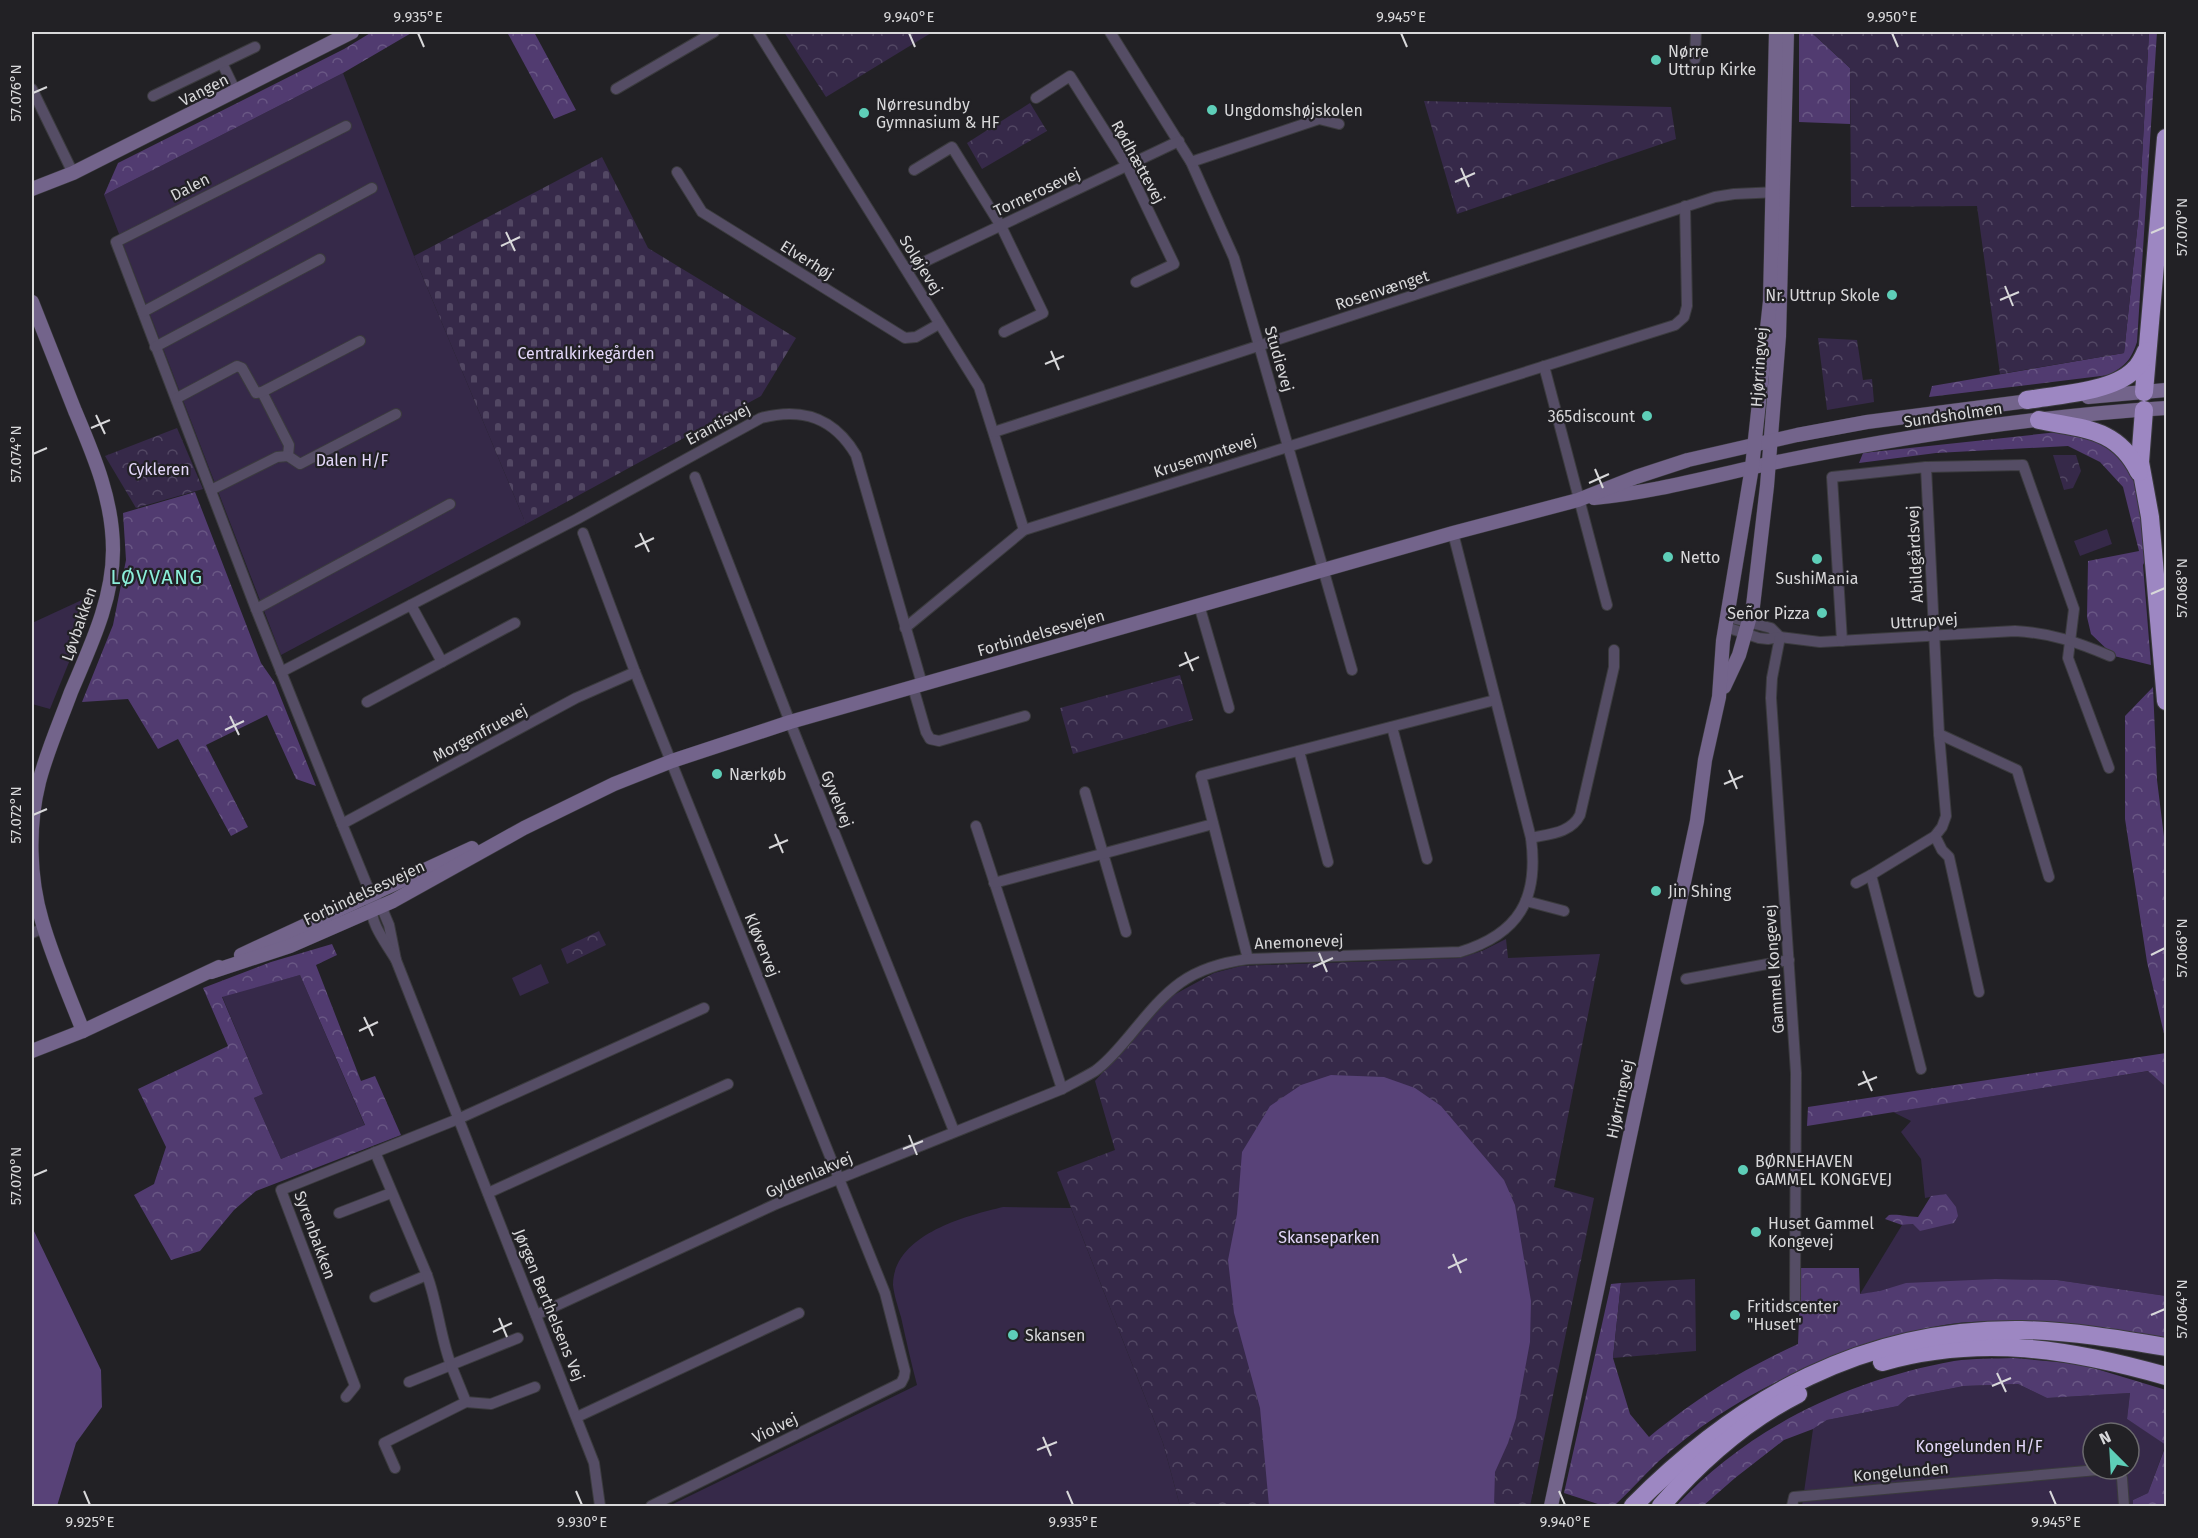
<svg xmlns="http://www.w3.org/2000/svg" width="2198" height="1538" viewBox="0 0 2198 1538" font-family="'Fira Sans',sans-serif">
	<defs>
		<pattern id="forest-crowns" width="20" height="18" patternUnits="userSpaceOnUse" patternTransform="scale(1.5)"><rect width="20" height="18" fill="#513b70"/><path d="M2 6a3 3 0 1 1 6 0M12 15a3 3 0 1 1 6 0" fill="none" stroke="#695784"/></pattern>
		<pattern id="cemetery-stones" width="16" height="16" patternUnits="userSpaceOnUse" patternTransform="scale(1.5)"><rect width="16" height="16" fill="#362949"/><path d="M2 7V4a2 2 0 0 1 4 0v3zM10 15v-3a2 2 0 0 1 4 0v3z" fill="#524763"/></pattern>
		<pattern id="park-crowns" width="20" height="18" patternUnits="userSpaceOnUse" patternTransform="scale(1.5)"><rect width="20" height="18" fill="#362949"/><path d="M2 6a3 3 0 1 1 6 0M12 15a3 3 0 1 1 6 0" fill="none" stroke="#524763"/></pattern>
	</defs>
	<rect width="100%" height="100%" fill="#222125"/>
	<g fill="#362949" fill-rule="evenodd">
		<path d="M343,73L414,256L526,524L281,655L104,195Z"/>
		<path d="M2107,529L2112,544L2080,556L2074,541Z"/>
		<path d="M84,599L93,603L50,709L32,704V623Z"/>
		<path d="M541,964L549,983L520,996L512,978Z"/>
		<path d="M300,975L365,1126L281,1159L254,1098L263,1094L222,996Z"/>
		<path d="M2149,1071L2166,1087V1296L2057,1280L1995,1279L1860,1294L1902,1225L1913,1224L1946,1194L1925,1198L1921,1159L1901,1132L1911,1121L1893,1112Z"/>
		<path d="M1003,1207L1071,1208L1163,1443L1180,1506H669L917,1385C911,1362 906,1340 901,1317C898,1307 894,1295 893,1285C893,1235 965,1216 1003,1207Z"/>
		<path d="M2018,1384L2047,1398L2130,1393L2127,1419L2166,1444L2148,1493L2133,1500V1506H1802L1813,1429L1827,1420L1898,1406L1908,1397L1964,1386ZM2093,1433H2129V1469H2093Z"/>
	</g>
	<g fill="url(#forest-crowns)" fill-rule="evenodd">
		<path d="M372,32H413L343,73L104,195L118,163L344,49Z"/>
		<path d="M507,32H534L576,110L554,119Z"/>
		<path d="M1799,32H1811L1850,68V124L1799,122Z"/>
		<path d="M2149,32H2157L2137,342C2131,360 2126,365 2109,375L1929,397L1932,386L2124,353L2139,212Z"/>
		<path d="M2068,431L2108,444L2134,475L2142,501L2147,557L2143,565L2151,665L2114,656L2091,634L2087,617L2088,561L2139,551L2123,487L2100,462L2068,446L1936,453L1859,463L1863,453Z"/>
		<path d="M195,492L261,663L275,683L316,786L296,779L267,715L206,745L248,827L231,836L178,739L158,749L128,699L82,702L113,625L126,560L123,513Z"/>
		<path d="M2153,687L2157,780L2166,853V1042L2147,962L2125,819V716Z"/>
		<path d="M332,944L337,955L316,965L361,1081L375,1076L401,1135L256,1191L234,1210L200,1251L171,1260L134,1195L154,1184L166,1147L138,1089L228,1046L203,988L271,962ZM300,975L365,1125L281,1159L254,1098L263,1094L222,997Z"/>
		<path d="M2166,1053V1087L2148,1071L1807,1126L1808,1107Z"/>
		<path d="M1946,1194L1956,1207L1958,1216L1954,1223L1920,1231L1913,1224L1902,1225L1885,1219L1889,1215C1900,1214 1907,1217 1918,1217L1931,1196Z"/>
		<path d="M1801,1268H1859L1860,1294L1880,1291L1906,1283L1995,1279L2057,1280L2166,1296V1339C2102,1330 2037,1319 1971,1322C1943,1323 1905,1333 1878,1342C1798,1366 1721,1405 1659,1461C1643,1476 1629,1492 1614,1506H1604L1564,1493L1611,1284L1621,1283L1613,1358L1630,1414L1649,1437C1698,1397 1742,1370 1798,1344Z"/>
		<path d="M2014,1358L2080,1364L2166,1390V1506H2133V1500L2148,1493L2166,1445L2127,1419L2130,1393L2047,1398L2018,1384L1964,1386L1908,1397L1898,1406L1827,1420L1813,1429L1784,1440L1735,1478L1703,1506H1676C1749,1427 1849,1380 1954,1361C1974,1358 1994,1359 2014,1358Z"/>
	</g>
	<path fill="url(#cemetery-stones)" d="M602,157L648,248L796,338L761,396L526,524L414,256Z"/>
	<g fill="url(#park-crowns)">
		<path d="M784,32H930L931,33L826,97Z"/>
		<path d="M1811,32H2149L2139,212L2124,353L2000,374L1977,206L1851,207L1850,68Z"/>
		<path d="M1424,101L1671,107L1676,139L1457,214Z"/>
		<path d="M1030,103L1047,131L982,169L967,143Z"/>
		<path d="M1818,338L1857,340L1863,380L1872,379L1874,402L1827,410Z"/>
		<path d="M177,428L203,489L136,508L105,456Z"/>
		<path d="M2053,455H2076L2081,471L2073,488L2064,490Z"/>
		<path d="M1180,675L1193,720L1073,754L1060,708Z"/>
		<path d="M599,931L606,945L567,964L561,949Z"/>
		<path d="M1506,939L1508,958L1600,954L1554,1187L1594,1198L1530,1506H1180L1163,1443L1057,1172L1115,1150L1095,1081L1170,997L1214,973L1241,966L1460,958L1482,951Z"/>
		<path d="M1695,1279L1696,1351L1613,1358L1621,1283Z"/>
	</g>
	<g fill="#584278">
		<path d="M1331,1075L1384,1077L1415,1088L1441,1106L1504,1180L1515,1205L1531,1301L1530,1342L1516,1418L1508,1443L1495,1472L1494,1506H1269L1260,1408L1234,1313L1228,1260L1237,1214L1242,1152L1270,1106L1301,1085Z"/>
		<path d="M32,1227L101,1370L102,1407L76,1443L57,1506H32Z"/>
	</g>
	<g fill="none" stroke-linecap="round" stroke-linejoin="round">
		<g stroke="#3b3b3e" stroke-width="12">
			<g id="street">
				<path d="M758,32L979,387L1024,530"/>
				<path d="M1110,32L1191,162L1234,258L1352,670"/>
				<path d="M1695,59L1696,32"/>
				<path d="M222,63L236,92"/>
				<path d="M32,89L73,173"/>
				<path d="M616,89L714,32"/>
				<path d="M153,96L255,47"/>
				<path d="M1036,98L1070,76L1127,166L1174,264L1136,282"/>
				<path d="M346,126L116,242L256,609L342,824L371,895L381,906L389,925L396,960"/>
				<path d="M1191,162L1319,119L1339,124"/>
				<path d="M914,170L952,147L1001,226L1043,313L1004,332"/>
				<path d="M677,172L702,212L905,338L916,337L939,324"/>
				<path d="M907,270L1179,141"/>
				<path d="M143,312L372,188"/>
				<path d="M155,347L320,259"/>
				<path d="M1544,366L1607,605"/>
				<path d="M262,392L289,445L288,456L300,464L396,414"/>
				<path d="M177,398L237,366L242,368L256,393L262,392L360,341"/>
				<path d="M994,432L1715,197L1734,194L1778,192"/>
				<path d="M1926,467L2023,465L2074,609L2068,658L2109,768"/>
				<path d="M695,477L790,722L954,1131"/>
				<path d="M211,490L277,457L288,456"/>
				<path d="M583,533L635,672L885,1293L905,1371L904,1377L901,1383L651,1506"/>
				<path d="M411,605L442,662"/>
				<path d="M1199,605L1229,708"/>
				<path d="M256,609L450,504"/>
				<path d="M1728,617L1771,628L1780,637"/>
				<path d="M1726,627L1759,638L1768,639L1780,637L1820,642L2015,631C2051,633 2077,642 2110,656"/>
				<path d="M905,628L1024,530L1675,325L1684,317L1687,306L1685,206"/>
				<path d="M1780,637L1772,678L1771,698L1796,1073L1795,1300"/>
				<path d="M1842,641L1832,477L1926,467L1939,734L1946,816L1942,827L1935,836L1871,875L1921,1069"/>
				<path d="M281,672L577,519L761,418C803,407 834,418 856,455L922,684"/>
				<path d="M913,687L926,732L930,739L939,741L1025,716"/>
				<path d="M367,702L515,623"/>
				<path d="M1392,727L1427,859"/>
				<path d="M1939,734L2017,770L2049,877"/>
				<path d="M1299,751L1328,862"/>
				<path d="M1085,792L1126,932"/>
				<path d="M342,824L576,698L635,672"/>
				<path d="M976,826L1062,1089"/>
				<path d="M1935,836L1942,850L1949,857L1979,992"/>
				<path d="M1531,838C1549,834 1571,833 1580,815L1614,667V650"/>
				<path d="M994,883L1213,824"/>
				<path d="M1856,883L1871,875"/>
				<path d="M1526,901L1564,911"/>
				<path d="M371,903C370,924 386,943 396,960L594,1463L600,1506"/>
				<path d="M32,933L44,928"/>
				<path d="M1248,959L1201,776L1495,700"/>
				<path d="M1686,979L1789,960"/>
				<path d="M488,1193L728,1084"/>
				<path d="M339,1213L391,1193"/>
				<path d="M375,1297L427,1275L375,1152"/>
				<path d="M536,1315L776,1204L1062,1089C1073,1083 1085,1077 1095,1071C1109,1061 1120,1047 1131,1034C1168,989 1187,967 1248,959L1460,952C1519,934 1539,899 1531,838L1453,533"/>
				<path d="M409,1382L451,1365C440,1336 438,1305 427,1275"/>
				<path d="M346,1397L355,1386L281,1190L458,1119L704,1008"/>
				<path d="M466,1402L491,1404L535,1387"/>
				<path d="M577,1417L799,1313"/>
				<path d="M395,1468L384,1443L466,1402L451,1365L518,1338"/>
				<path d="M1792,1506L1794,1497L2109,1469L2119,1472L2122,1478L2124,1506"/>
			</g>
		</g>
		<g stroke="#3b3b3e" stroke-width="15">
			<g id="secondary">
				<path d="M32,189L73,173L352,32"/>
				<path d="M32,302C46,338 61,375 75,411C94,456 113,500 113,550C113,600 90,647 71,692C60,722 47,751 39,782C28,826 29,877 42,921C53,959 69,995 83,1031"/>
				<path d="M2088,397L2166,390"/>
				<path d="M1594,498C1660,492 1722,473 1787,460C1912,435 2039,416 2166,408"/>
				<path d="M1724,687L1739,655L1753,606L1767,486L1779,336L1787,32"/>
				<path d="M241,955L472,848"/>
				<path d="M211,972L290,946L393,901L524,828L614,784L672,761L790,722L1453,533L1578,500L1636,477L1688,460L1797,435L1867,422L2036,400"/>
				<path d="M32,1051L83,1031L219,967"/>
				<path d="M1551,1506L1697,821L1705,760L1719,697L1723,641L1752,467L1770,301L1776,32"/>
			</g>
		</g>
		<g stroke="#3b3b3e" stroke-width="20">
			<g id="highway">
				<path d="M2144,392L2166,138"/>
				<path d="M2027,400C2057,395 2112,392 2134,370C2140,365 2143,358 2146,351"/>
				<path d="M2144,410L2140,462L2150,517L2166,701"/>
				<path d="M2039,420C2082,429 2117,427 2139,472"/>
				<path d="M1882,1362C1980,1334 2071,1349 2166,1376"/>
				<path d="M1633,1506C1741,1397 1864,1328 2022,1330C2071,1331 2119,1339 2166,1347"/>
				<path d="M1661,1506C1700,1461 1745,1421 1798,1394"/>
			</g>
		</g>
		<use href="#street" stroke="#554d65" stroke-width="10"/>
		<use href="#secondary" stroke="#73648b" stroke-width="14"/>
		<use href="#highway" stroke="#9d87c2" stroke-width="18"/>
	</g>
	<path fill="none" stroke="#d8d8da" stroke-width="2" d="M418,33L424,47M909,33L915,47M1401,33L1407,47M1892,33L1898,47M33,93L47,87M1461,168L1469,187M1455,182L1475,173M506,232L515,251M2151,233L2165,227M501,246L520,237M2005,286L2013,306M2000,300L2019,292M1051,351L1059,370M1045,364L1064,356M96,415L105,434M91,428L110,420M33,454L47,448M1595,469L1603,488M1589,483L1609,474M640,533L649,552M635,547L654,538M2151,594L2165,588M1185,652L1193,671M1179,666L1199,657M230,716L239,735M225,730L244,721M1729,770L1737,789M1724,784L1743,776M33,815L47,809M775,834L783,853M769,848L788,840M1319,953L1327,972M2151,955L2165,948M1313,967L1333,958M364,1017L373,1036M359,1031L378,1022M1863,1071L1872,1091M1858,1085L1877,1077M909,1135L917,1155M903,1149L923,1141M33,1176L47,1170M1453,1254L1461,1273M1448,1268L1467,1259M2151,1315L2165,1309M499,1318L507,1337M493,1332L512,1323M1997,1373L2006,1392M1992,1386L2011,1378M1043,1437L1051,1456M1037,1450L1057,1442M84,1491L90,1505M576,1491L582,1505M1067,1491L1073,1505M1559,1491L1565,1505M2050,1491L2056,1505"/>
	<g fill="#5eceb8" stroke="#222125" stroke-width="2">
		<circle cx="1656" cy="60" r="6"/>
		<circle cx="1212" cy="110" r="6"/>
		<circle cx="864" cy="113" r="6"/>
		<circle cx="1892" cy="295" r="6"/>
		<circle cx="1647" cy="416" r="6"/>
		<circle cx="1668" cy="557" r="6"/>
		<circle cx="1817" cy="559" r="6"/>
		<circle cx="1822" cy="613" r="6"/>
		<circle cx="717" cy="774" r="6"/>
		<circle cx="1656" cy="891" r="6"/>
		<circle cx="1743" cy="1170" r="6"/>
		<circle cx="1756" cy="1232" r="6"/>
		<circle cx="1735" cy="1315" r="6"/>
		<circle cx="1013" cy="1335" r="6"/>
	</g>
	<g text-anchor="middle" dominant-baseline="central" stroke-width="4.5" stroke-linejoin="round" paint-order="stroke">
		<g font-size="16" fill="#d8d8da" stroke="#222125" text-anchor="start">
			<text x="1668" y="51">Nørre<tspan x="1668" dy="18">Uttrup Kirke</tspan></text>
			<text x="876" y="104">Nørresundby<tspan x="876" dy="18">Gymnasium &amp; HF</tspan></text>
			<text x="1224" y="110">Ungdomshøjskolen</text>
			<text x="1880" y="295" text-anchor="end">Nr. Uttrup Skole</text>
			<text x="1635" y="416" text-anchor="end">365discount</text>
			<text x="1680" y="557">Netto</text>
			<text x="1817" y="578" text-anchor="middle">SushiMania</text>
			<text x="1810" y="613" text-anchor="end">Señor Pizza</text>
			<text x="729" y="774">Nærkøb</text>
			<text x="1668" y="891">Jin Shing</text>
			<text x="1755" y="1161">BØRNEHAVEN<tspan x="1755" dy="18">GAMMEL KONGEVEJ</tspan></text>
			<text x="1768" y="1223">Huset Gammel<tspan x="1768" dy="18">Kongevej</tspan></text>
			<text x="1747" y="1306">Fritidscenter<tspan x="1747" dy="18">"Huset"</tspan></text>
			<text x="1025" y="1335">Skansen</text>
		</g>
		<g font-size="16" fill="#d8d8da" stroke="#222125">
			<text transform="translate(204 90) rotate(-27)">Vangen</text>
			<text transform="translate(1138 162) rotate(61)">Rødhættevej</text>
			<text transform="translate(190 187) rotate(-27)">Dalen</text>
			<text transform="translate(1037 192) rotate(-25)">Tornerosevej</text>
			<text transform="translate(807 260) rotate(32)">Elverhøj</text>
			<text transform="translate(921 265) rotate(58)">Soløjevej</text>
			<text transform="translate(1382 290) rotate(-18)">Rosenvænget</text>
			<text transform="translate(1279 359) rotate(74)">Studievej</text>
			<text transform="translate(1759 367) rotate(-86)">Hjørringvej</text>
			<text transform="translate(1953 415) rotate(-8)">Sundsholmen</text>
			<text transform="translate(718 424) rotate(-28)">Erantisvej</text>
			<text transform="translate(1205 456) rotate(-18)">Krusemyntevej</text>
			<text transform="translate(1915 554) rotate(-93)">Abildgårdsvej</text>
			<text transform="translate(1924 621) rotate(-4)">Uttrupvej</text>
			<text transform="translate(79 624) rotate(-71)">Løvbakken</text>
			<text transform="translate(1041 633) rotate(-16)">Forbindelsesvejen</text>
			<text transform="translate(480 733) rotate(-28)">Morgenfruevej</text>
			<text transform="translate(837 799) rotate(68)">Gyvelvej</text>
			<text transform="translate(364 893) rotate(-25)">Forbindelsesvejen</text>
			<text transform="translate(1299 942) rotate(-2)">Anemonevej</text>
			<text transform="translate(762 945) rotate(68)">Kløvervej</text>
			<text transform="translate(1774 969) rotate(-94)">Gammel Kongevej</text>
			<text transform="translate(1620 1099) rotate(-78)">Hjørringvej</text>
			<text transform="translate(809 1175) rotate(-23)">Gyldenlakvej</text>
			<text transform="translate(315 1235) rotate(70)">Syrenbakken</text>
			<text transform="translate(549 1305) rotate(68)">Jørgen Berthelsens Vej</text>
			<text transform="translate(775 1428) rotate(-26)">Violvej</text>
			<text transform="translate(1901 1472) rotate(-5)">Kongelunden</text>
		</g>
		<g font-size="16" fill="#e4d8fa" stroke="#222125">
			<text x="586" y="353">Centralkirkegården</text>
			<text x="352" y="460">Dalen H/F</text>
			<text x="159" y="469">Cykleren</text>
			<text x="1329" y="1237">Skanseparken</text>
			<text x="1979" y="1446">Kongelunden H/F</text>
		</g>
		<g font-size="20" letter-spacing="1.5" fill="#8befda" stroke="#222125">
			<text x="157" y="577">LØVVANG</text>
		</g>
	</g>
	<rect width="2198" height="1538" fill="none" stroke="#222125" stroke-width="66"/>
	<g transform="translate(2111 1451) rotate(336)"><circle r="28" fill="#222125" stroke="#6b6a6d" stroke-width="1.5"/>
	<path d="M0-4.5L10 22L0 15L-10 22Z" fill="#5eceb8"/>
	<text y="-9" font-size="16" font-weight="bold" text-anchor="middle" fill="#d8d8da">N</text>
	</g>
	<rect x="33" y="33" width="2132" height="1472" fill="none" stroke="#d8d8da" stroke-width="2"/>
	<g font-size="15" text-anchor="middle" fill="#d8d8da">
		<text x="418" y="22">9.935°E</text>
		<text x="909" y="22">9.940°E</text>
		<text x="1401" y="22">9.945°E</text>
		<text x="1892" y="22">9.950°E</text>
		<text transform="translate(16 93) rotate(-90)" y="5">57.076°N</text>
		<text transform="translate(2182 227) rotate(-90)" y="5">57.070°N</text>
		<text transform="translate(16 454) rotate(-90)" y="5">57.074°N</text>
		<text transform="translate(2182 588) rotate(-90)" y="5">57.068°N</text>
		<text transform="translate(16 815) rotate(-90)" y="5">57.072°N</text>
		<text transform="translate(2182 948) rotate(-90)" y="5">57.066°N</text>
		<text transform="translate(16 1176) rotate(-90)" y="5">57.070°N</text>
		<text transform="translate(2182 1309) rotate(-90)" y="5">57.064°N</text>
		<text x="90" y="1527">9.925°E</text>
		<text x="582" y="1527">9.930°E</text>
		<text x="1073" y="1527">9.935°E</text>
		<text x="1565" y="1527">9.940°E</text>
		<text x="2056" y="1527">9.945°E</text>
	</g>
</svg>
